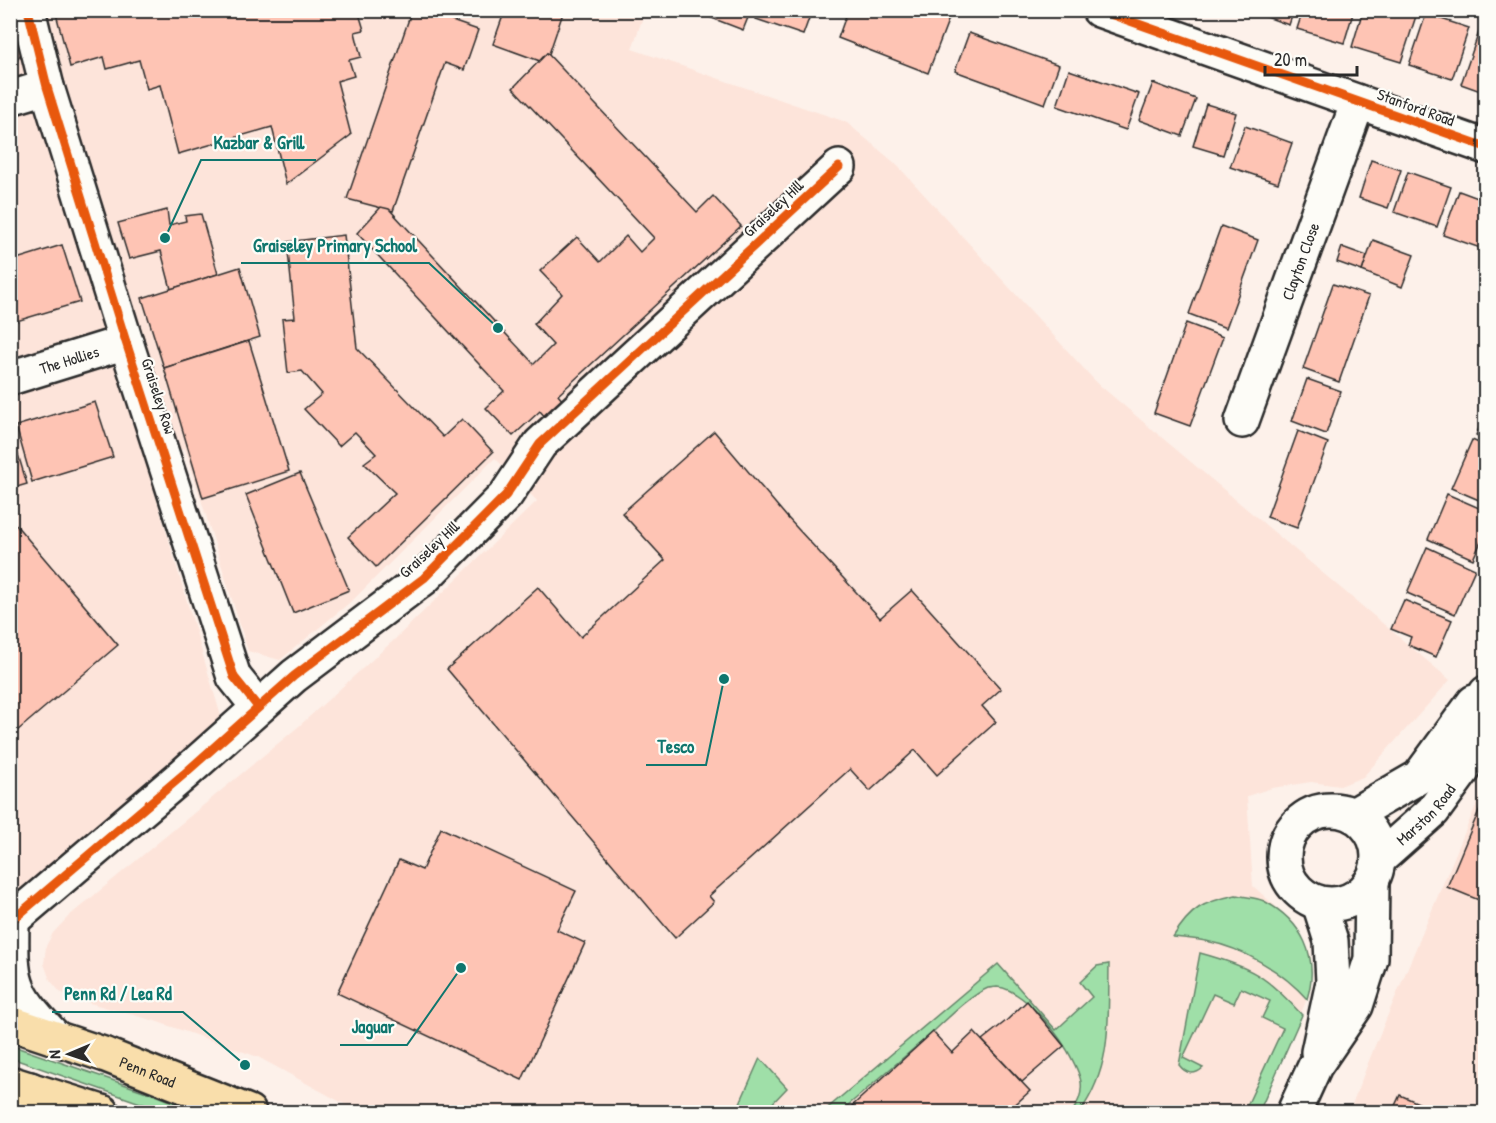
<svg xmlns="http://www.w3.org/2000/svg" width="1496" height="1123" viewBox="0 0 1496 1123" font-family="'Patrick Hand',sans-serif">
	<rect width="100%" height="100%" fill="#fdf1ea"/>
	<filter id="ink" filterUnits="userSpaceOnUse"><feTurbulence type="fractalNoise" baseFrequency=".0167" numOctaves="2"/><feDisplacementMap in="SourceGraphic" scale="12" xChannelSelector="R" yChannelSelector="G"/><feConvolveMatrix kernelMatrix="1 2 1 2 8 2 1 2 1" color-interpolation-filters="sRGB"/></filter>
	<g filter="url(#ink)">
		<g fill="#fde4da">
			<path d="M11,11H645L632,49L846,122L896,164L1097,383L1450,680L1363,777L1340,786L1311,782L1272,788L1247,796L1253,886L1293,922L1311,955V987L1307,999L1259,1112H359L258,1057L155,1021L75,999L60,992L50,980L44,964L46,946L53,933L69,916L298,727L394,640L537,501L495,458L354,599L280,660L248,651L185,448L145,460L223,723L16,898H11Z"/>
			<path d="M1485,784V1112H1349L1374,1048Z"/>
		</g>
		<g fill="#9fdfa8" stroke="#65856a" stroke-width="1.5">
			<path d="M1236,895C1244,897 1256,897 1264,901C1302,921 1320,957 1307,999C1282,971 1243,948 1206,941C1195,939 1184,938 1173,937C1191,908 1203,902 1236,895Z"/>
			<path d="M1200,953C1251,967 1267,976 1302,1015L1259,1112H1244L1283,1028L1262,1018L1270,1001L1241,988L1234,1003L1213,994L1183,1058L1203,1068C1194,1076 1186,1074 1179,1065Z"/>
			<path d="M998,964L1056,1030L1092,997L1080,982L1097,966L1109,964C1108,1019 1113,1065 1080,1112H1072C1089,1088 1080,1073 1067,1050C1055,1030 1021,988 997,987C995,987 990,988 988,988C971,995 948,1018 934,1031C903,1058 872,1085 840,1112H823Z"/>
			<path d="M10,1045L158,1096L198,1112H166L11,1058Z"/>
			<path d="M760,1058L787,1088L764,1112H736Z"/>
		</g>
		<g fill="#fec4b4" stroke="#2b2b2b" stroke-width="1.5">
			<path d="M10,10L22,51L10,73Z"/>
			<path d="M55,10H358L364,30L355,32L361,57L349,60L354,76L337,81L351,135L286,184L272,127L178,154L160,85L147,89L139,60L107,69L104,57L70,67Z"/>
			<path d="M412,10H456L452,21L478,30L464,70L445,63L393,211L347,199Z"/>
			<path d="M564,10L549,54L547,53L540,61L493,44L505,10Z"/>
			<path d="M691,10H751L743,30Z"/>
			<path d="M759,10H812L803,35L756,19Z"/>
			<path d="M848,10H946L951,13L928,73L838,38Z"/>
			<path d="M1247,10H1294L1289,25Z"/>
			<path d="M1303,10H1354L1344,43L1297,29Z"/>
			<path d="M1363,10H1409L1417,13L1401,62L1352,47Z"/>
			<path d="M1426,14L1469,28L1452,79L1409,65Z"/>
			<path d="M1480,29L1486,31V93L1461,84Z"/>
			<path d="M969,33L1059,65L1045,104L955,71Z"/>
			<path d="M547,53L697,212L713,196L741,226L558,395L563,401L546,418L540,411L513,436L486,408L504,391L357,233L381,207L389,209L534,364L553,345L534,324L562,294L540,271L577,237L600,262L626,236L640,252L654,238L513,88Z"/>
			<path d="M1069,70L1139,94L1126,130L1057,106Z"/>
			<path d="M1153,83L1196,99L1182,136L1139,120Z"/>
			<path d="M1206,104L1236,113L1223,155L1193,146Z"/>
			<path d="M1245,126L1292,143L1278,183L1230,167Z"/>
			<path d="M1371,160L1401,170L1388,208L1359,198Z"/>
			<path d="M1408,172L1451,187L1437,227L1394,212Z"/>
			<path d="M1459,191L1486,201V250L1443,235Z"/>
			<path d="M167,210L169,225L186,221L185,216L201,214L218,274L171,289L161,251L129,259L118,223Z"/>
			<path d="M1221,226L1258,240L1226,328L1189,314Z"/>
			<path d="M344,235L357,348L443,437L462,419L493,452L376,567L348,537L395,493L364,463L376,454L355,432L339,446L304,409L322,394L302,371L288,373L282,319L295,318L287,242Z"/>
			<path d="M1373,240L1414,255L1402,287L1362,271Z"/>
			<path d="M62,245L80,302L10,323V261Z"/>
			<path d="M1342,247L1367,256L1362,271L1337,262Z"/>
			<path d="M240,267L260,337L164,368L142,298Z"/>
			<path d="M1333,284L1369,296L1339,382L1303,369Z"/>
			<path d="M1186,323L1223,337L1190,426L1154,413Z"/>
			<path d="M249,341L289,471L203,498L164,368Z"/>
			<path d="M1307,379L1341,391L1326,434L1292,421Z"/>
			<path d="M95,402L113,457L32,482L16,426Z"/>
			<path d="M1486,412V440L1476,435Z"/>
			<path d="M10,428L27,484L10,489Z"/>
			<path d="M714,431L786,516L880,618L912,590L1001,689L982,706L996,722L937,775L915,750L870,791L850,769L709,896L714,902L675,938L447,669L538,587L581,637L665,560L622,513Z"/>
			<path d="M1298,431L1328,443L1297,528L1267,517Z"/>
			<path d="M1472,440L1486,446V503L1451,488Z"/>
			<path d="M300,473L349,590L293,613L246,495Z"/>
			<path d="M1447,494L1486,511V531L1473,559L1428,539Z"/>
			<path d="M10,518L118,645L10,737Z"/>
			<path d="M1427,547L1475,569L1455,614L1407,593Z"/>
			<path d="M1404,600L1452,620L1436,657L1408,645L1411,637L1391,629Z"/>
			<path d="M1486,794V903L1447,887Z"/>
			<path d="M441,828L576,891L557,930L585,943L522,1080L337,993L399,860L422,870Z"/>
			<path d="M1027,1001L1064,1046L1022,1082L982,1040L1006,1021Z"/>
			<path d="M933,1032L952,1053L974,1032L1030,1091L1007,1112H858L852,1106Z"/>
			<path d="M1400,1095L1439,1112H1392Z"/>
		</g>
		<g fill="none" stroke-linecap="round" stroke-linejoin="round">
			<g stroke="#2b2b2b" stroke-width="38">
				<g id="minor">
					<path d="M28,10L47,87L126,342L234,677L258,707"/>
					<path d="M1099,10L1486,147"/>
					<path d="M10,98L47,87"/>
					<path id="s1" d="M10,378L126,342"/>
					<path id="s2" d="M1242,421L1358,102"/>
					<path d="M12,921C11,982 11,991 54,1036"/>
					<path d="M10,922L184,774L294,676L424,578L506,495L540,444L839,167"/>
					<path d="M29,1112L30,1089"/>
				</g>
			</g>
			<g stroke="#2b2b2b" stroke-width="38">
				<g id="tertiary">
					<circle cx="1331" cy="857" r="47"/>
					<path d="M1353,815L1419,777L1474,702"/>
					<path id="s3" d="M1378,860L1433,811L1463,770L1486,693"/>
					<path d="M1318,1052L1333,982L1331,941L1319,903"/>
					<path d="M1294,1112L1315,1066L1356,1006L1371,959L1372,881"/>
				</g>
			</g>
			<g stroke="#2b2b2b" stroke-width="38">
				<g id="trunk">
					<path id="s4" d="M10,1023L106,1055L249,1112"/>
					<path d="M10,1083L102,1112"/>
				</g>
			</g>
			<use href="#minor" stroke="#fdfcf7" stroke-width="33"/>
			<use href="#tertiary" stroke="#fdfcf7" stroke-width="33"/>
			<use href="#trunk" stroke="#f9deab" stroke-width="33"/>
			<g stroke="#fdfcf7" stroke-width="13">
				<g id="cycleway">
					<path d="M28,10L47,87L126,342L234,677L258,707"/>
					<path d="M1099,10L1486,147"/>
					<path d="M10,922L184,774L294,676L424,578L506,495L540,444L839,167"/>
				</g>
			</g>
			<use href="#cycleway" stroke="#e8590c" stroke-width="9"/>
		</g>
	</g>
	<g text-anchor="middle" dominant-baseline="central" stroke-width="4.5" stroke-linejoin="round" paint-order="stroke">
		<g font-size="16" fill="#2b2b2b" stroke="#fdfcf7">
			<text transform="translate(1416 107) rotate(20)">Stanford Road</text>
			<text transform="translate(773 208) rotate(-43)">Graiseley Hill</text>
			<text stroke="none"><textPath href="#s2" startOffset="170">Clayton Close</textPath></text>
			<text stroke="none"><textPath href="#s1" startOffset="62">The Hollies</textPath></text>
			<text transform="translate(159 396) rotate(72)">Graiseley Row</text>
			<text transform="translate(429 549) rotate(-43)">Graiseley Hill</text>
			<text stroke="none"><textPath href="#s3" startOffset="66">Marston Road</textPath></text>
			<text stroke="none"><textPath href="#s4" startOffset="146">Penn Road</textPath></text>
		</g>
	</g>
	<path fill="none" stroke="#0f766e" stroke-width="2" d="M165 238L201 160H316M498 328L429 263H241M724 679L706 765H646M245 1065L183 1012H52M461 968L407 1045H340"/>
	<g fill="#0f766e" stroke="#fdfcf7" stroke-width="2">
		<circle cx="165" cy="238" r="6"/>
		<circle cx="498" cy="328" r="6"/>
		<circle cx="724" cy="679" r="6"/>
		<circle cx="245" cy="1065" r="6"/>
		<circle cx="461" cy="968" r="6"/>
	</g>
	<g font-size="18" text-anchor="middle" font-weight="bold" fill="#0f766e" stroke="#fdfcf7" stroke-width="4.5" stroke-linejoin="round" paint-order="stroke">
		<text x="259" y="149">Kazbar &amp; Grill</text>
		<text x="335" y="252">Graiseley Primary School</text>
		<text x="676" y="753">Tesco</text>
		<text x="118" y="1000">Penn Rd / Lea Rd</text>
		<text x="373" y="1033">Jaguar</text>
	</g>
	<rect width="1496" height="1123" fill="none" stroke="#fdfcf7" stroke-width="36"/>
	<rect x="18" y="18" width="1460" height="1087" fill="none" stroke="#2b2b2b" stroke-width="2" filter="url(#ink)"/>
	<g transform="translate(69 1054) rotate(268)" stroke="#fdfcf7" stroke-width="4.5" paint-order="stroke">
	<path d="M0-4.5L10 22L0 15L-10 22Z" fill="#2b2b2b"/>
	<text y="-9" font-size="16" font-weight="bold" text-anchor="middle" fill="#2b2b2b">N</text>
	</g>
	<path d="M1265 66v9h92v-9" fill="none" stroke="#2b2b2b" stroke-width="3"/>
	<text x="1274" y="66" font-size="18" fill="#2b2b2b" stroke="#fdfcf7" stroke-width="4.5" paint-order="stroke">20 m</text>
</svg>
